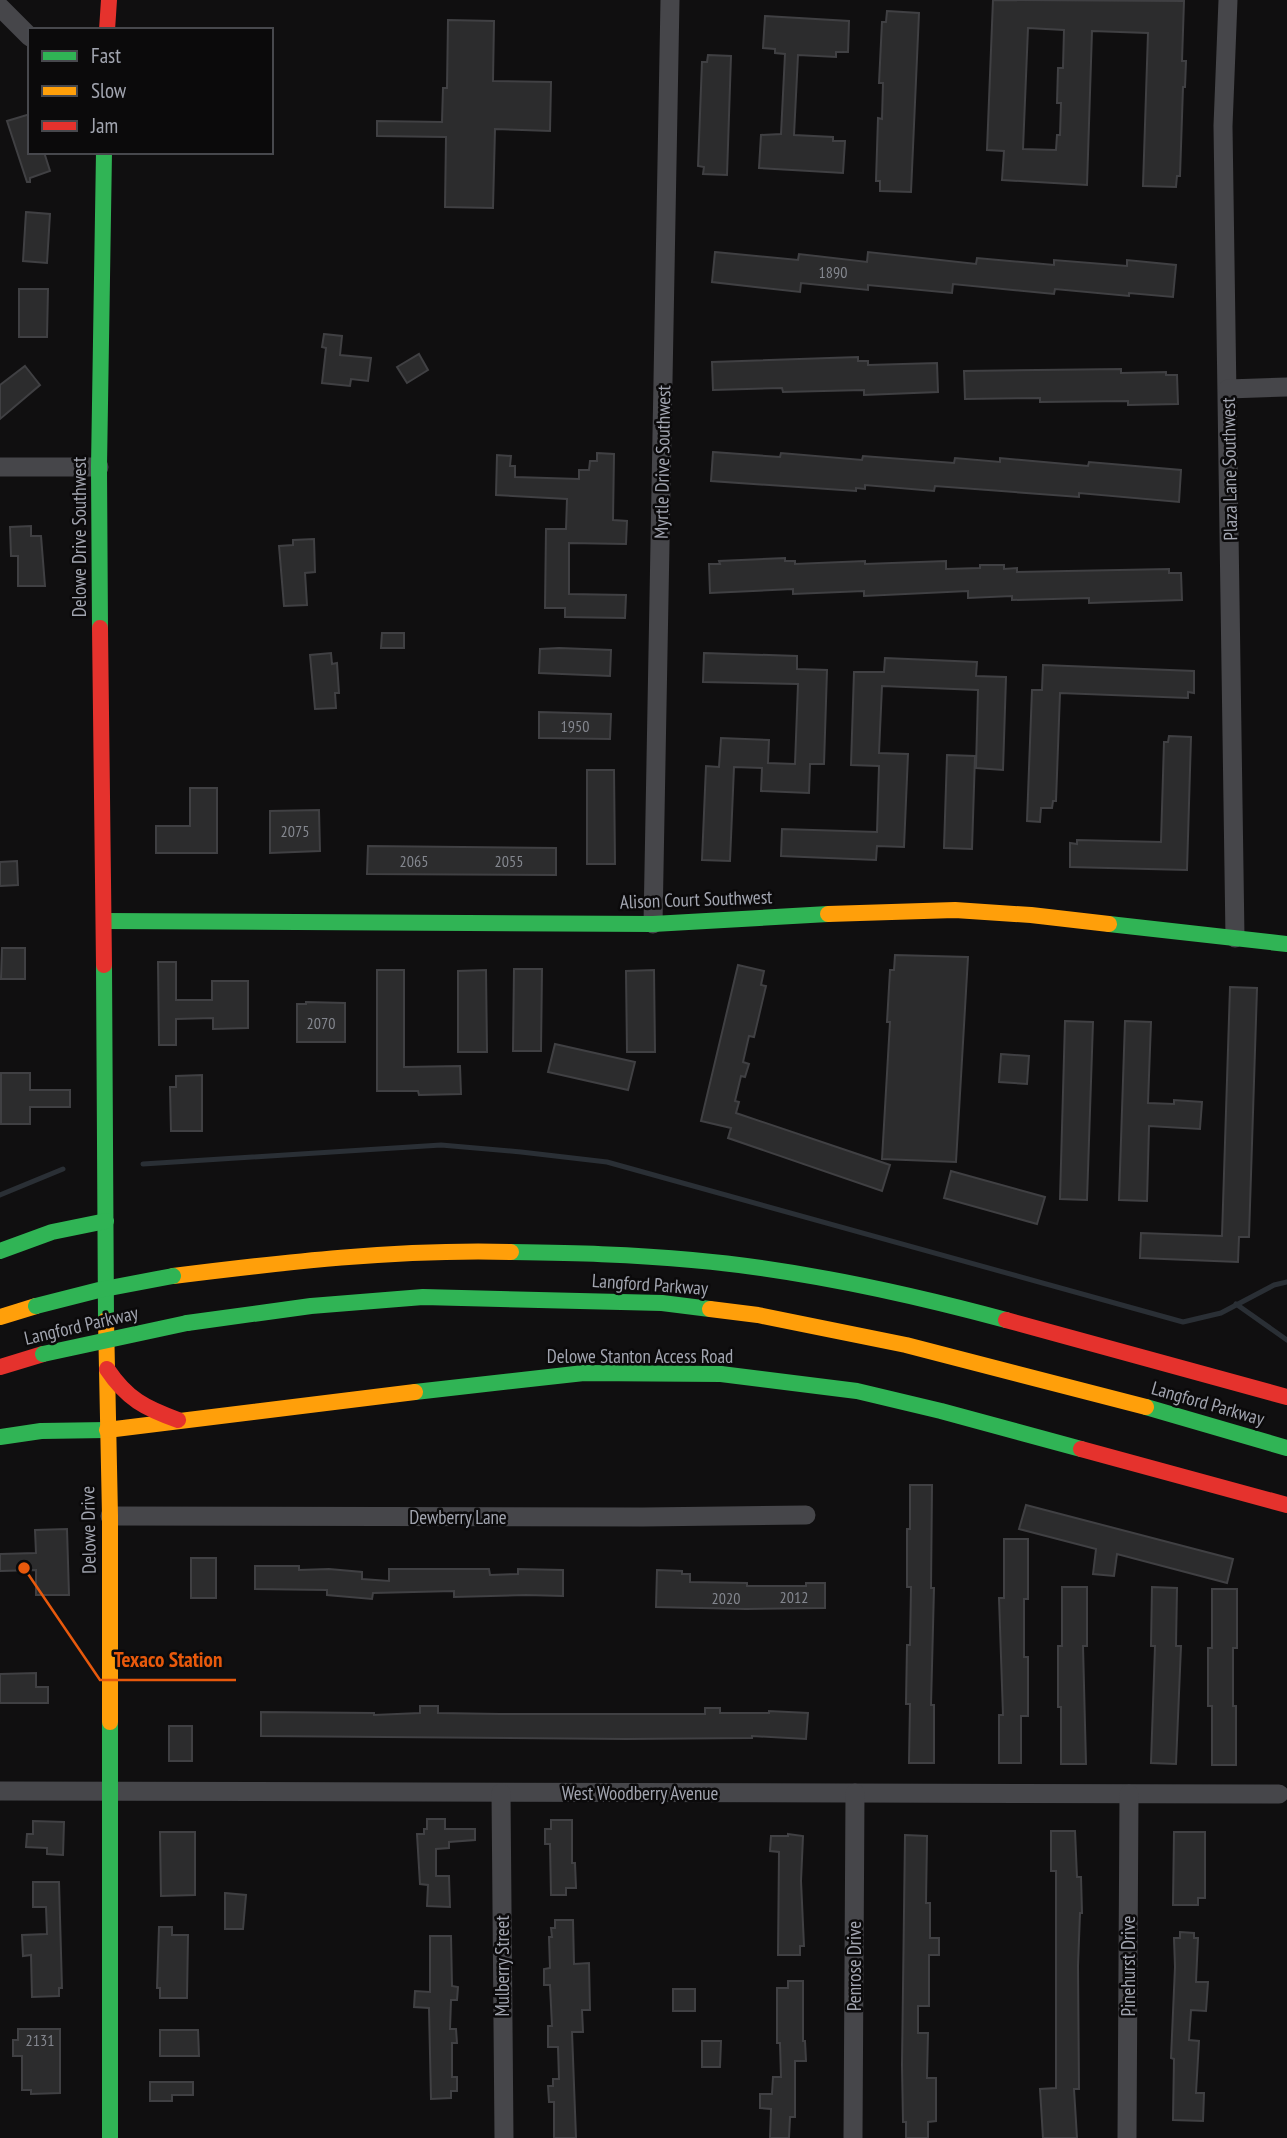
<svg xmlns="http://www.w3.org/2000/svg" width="1287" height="2138" viewBox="0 0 1287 2138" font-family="'PT Sans Narrow',sans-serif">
	<rect width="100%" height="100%" fill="#100f10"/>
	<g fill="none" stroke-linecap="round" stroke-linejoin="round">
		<g stroke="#2a2f35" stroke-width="5">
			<path d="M143,1164L441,1145L521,1152L607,1162L1183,1322L1221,1313L1274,1285L1287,1282"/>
			<path d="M0,1195L63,1169"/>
			<path d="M1236,1304L1287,1340"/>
		</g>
	</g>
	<g fill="#2c2c2d" stroke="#404043" stroke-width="2" fill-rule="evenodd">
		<path d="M993,0L1184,1L1182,61H1186L1185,87H1183L1180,176H1177L1176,187L1143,186L1148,33L1092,31L1087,185L1002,180L1004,151L987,150ZM1028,28L1064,30L1063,68H1058L1057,103H1061L1060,135H1057L1056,150L1023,149Z"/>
		<path d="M887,11L919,13L911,192L880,191V181H876L878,118L882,119L883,83H879L882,22H886Z"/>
		<path d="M765,16L849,21L848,52H836V57L798,55L794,135L833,137V141H845L843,173L759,168L761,135L781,134L785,54L775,53V49L763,48Z"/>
		<path d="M448,20L494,21L493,81L551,82L550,131L495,129L493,208L445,207L446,137L377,136V121L442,122L443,88H447Z"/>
		<path d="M708,55L731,56L727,175L703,174L704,167L698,166L702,62H707Z"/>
		<path d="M30,114V152H44L50,171L30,178V182H27L7,121Z"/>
		<path d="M26,212L50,214L47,263L23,261Z"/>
		<path d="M715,252L798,260L799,254L867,262L868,252L976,264L977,258L1054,265V260L1127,266V260L1176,265L1173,297L1129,293V296L1055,289L1054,294L953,284L952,293L868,285V290L801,283L800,292L712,282Z"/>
		<path d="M19,289H48L47,337H19Z"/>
		<path d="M324,334L342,336L340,355L371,358L368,381L351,379L350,386L322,383L326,348L322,347Z"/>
		<path d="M419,354L428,370L407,383L397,367Z"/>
		<path d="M858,357V361H868V365L937,363L938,392L864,395V390L783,392L782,388L713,390L712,362Z"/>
		<path d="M25,366L40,385L0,419V385Z"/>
		<path d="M1121,369V373L1166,372V375H1177L1178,404L1128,405V401L1040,402V398L965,399L964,371Z"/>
		<path d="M713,452L780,457L781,453L862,460L863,456L954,463L955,458L1000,462V458L1088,466L1089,462L1181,470L1179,502L1079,493V497L935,486L934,491L865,485V489L856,488V491L711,481Z"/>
		<path d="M597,453L614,454L613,520L627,521L626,544L569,543V594L626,595L625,618L565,617V608H545L546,529H566L567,499L496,495L497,455L511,456L510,466H515V477L579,479V470H589L590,461H597Z"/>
		<path d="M31,526V536H41L45,586H18V556H11L10,527Z"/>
		<path d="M314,539L315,572L305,573L307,605L284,606L279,546L293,545V540Z"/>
		<path d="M785,558V561H795V564L865,561V564L946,561V569L980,568V565H1004V569L1017,568V572L1169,569V573H1181L1182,600L1089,603V598L1012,600V596L968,598V591L864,596V591L793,594V589L710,593L709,564H720L719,561Z"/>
		<path d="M382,633H404V648H381Z"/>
		<path d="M559,648L611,650L610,676L539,673L540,649Z"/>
		<path d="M331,653L332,664L337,663L339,693H335L336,708L315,709L310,655Z"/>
		<path d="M704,653L797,656V669L827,670L824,764H810L809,793L761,791L762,768L734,767L730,861L702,860L706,766L719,767L721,738L769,740L768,763L795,764L798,684L703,682Z"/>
		<path d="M885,658L977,662L976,676L1006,677L1003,770L976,768L978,690L882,686L879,753L908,754L904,847L877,846L876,860L781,856L782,829L877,832L879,766L851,765L854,672H884Z"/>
		<path d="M1043,665L1194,671V693L1188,692V698L1060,693L1056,801H1053L1052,808H1041L1040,822L1027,821L1032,690H1042Z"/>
		<path d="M539,712L611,714L610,739L539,738Z"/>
		<path d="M1169,736L1191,737L1187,870L1070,867V843L1077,844V840L1161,842L1164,742H1168Z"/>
		<path d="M947,755L975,756L972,849L944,848Z"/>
		<path d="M587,770H614L615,864H587Z"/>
		<path d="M190,788H217V853H156V826H190Z"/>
		<path d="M319,810L320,851L270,853V811Z"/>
		<path d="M368,846L556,848V875L367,874Z"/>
		<path d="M17,861L18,885L0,886V862Z"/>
		<path d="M2,948H25V979H1Z"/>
		<path d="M895,955L968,957L956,1162L882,1159L890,1022H887L890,970H894Z"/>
		<path d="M158,962H176V1000H212V981H248V1028L213,1029V1018L176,1019V1045H159Z"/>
		<path d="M738,965L764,971L761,985L766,986L754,1037L749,1036L743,1062L749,1064L745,1077L741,1076L735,1101L739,1102L736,1113L890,1165L882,1191L728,1138L731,1128L701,1121Z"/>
		<path d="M514,969H542L541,1051H513Z"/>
		<path d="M377,970H404V1067L460,1066L461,1094L419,1095L418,1091H377Z"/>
		<path d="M486,970L487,1052H458V971Z"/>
		<path d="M654,970L655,1052H627L626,971Z"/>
		<path d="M1230,987L1257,988L1249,1237H1239L1238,1262L1140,1258L1141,1233L1222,1236Z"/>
		<path d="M306,1002L345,1003V1042H297V1004H306Z"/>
		<path d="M1065,1021L1093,1022L1087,1200L1060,1199Z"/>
		<path d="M1125,1021L1151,1022L1148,1103L1174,1104V1100L1202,1102L1200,1129L1149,1126L1147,1201L1119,1200Z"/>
		<path d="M555,1044L635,1062L628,1090L548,1072Z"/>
		<path d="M1001,1054L1029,1056L1027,1084L999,1082Z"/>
		<path d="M1,1073H30V1090H70V1107H30V1124H1Z"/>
		<path d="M202,1075V1131H171L170,1087H176V1076Z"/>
		<path d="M951,1171L1045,1197L1037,1224L944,1198Z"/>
		<path d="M910,1485H932L931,1588H934L931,1705H934V1763H909L910,1704H906L907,1645H910L911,1587H907V1529H910Z"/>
		<path d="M1026,1505L1233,1559L1227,1583L1117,1554L1114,1576L1093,1574L1096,1549L1019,1529Z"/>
		<path d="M67,1529L69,1595H36V1570L0,1571V1554L36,1553L35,1530Z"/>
		<path d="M1004,1539H1028V1599H1024V1657H1028V1716H1021V1763H999V1715H1003L999,1598H1004Z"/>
		<rect x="191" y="1558" width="25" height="40"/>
		<path d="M255,1566H299V1570L329,1569L362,1572V1579L389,1581V1569H489L490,1575L518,1574V1569L563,1570V1596L526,1595L454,1597V1591L373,1593L372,1599L327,1595V1590L255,1589Z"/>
		<path d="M657,1570L682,1571V1574H690V1582L747,1583V1586H806V1583H825V1608L746,1609L656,1607Z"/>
		<path d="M1062,1587H1087V1646H1083L1086,1764H1061V1707H1058V1646H1062Z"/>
		<path d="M1152,1587L1177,1588L1176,1646H1181L1176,1764L1151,1763L1155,1646H1151Z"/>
		<path d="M1212,1589H1237V1648H1233V1706H1236V1765H1212V1706H1208V1648H1212Z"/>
		<path d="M36,1673V1687H48V1703H0V1674Z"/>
		<path d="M420,1706H438V1713L500,1714H705V1708H720V1713H769V1711L808,1713L806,1739L752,1736V1738L626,1739L261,1736V1712L374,1713V1715L420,1713Z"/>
		<rect x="169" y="1726" width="23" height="35"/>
		<path d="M427,1819H445V1829H475V1840L449,1842V1848L436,1849V1876H449L450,1907L427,1906L428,1885L420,1884L417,1834H424V1829H427Z"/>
		<path d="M551,1820H572V1863H575L576,1888H566V1895H551L550,1844H545V1829H551Z"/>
		<path d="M33,1821L64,1822L63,1855L47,1854V1848L26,1847L27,1834H33Z"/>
		<path d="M1051,1831H1075L1077,1877H1081L1082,1913H1080L1078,1966L1079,2089H1074L1077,2138H1043L1040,2089L1056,2088V1871H1051Z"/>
		<path d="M160,1832H195V1895L161,1896Z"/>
		<path d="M1174,1832H1205V1898H1198V1905H1173Z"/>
		<path d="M788,1834L803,1836L801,1881L804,1946H800V1955H778L779,1852L770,1851L771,1836H788Z"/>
		<path d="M905,1835L927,1836L926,1903H930V1938H939V1955H929V2006H918V2033H928L927,2078H936V2121L928,2122V2138H906V2122H903L902,2065Z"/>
		<path d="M33,1882H59L62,1988H59V1996L32,1997L31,1955L23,1956L22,1935L47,1934L46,1907H33Z"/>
		<path d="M225,1893L246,1895L243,1929H225Z"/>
		<path d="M555,1920H573L574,1964L589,1963L590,2010H582L583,2032H572L576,2138H554V2102H549L548,2086H553V2079H559L558,2047H548V2026H552L550,1985H544V1969L550,1968L549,1937H552L551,1928H555Z"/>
		<path d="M159,1927H172V1935H188L187,1998H160V1988H157Z"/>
		<path d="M1180,1932L1194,1933V1938H1198L1196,1982H1208L1206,2011L1191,2010L1189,2040L1199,2041L1196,2093H1204L1203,2121L1173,2120L1174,2059L1171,2058L1175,1967L1174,1938H1180Z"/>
		<path d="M430,1936H451L452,1986L458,1987L457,2000H451L450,2029H456L457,2043H452V2077H457V2091H451V2098L431,2099L429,2008L414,2007L415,1991L430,1992Z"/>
		<path d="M788,1981H803V2041H805L806,2061H795V2117H790L789,2138H770L771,2109L760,2108V2094H772L773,2077H781L780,2043H777V1988H788Z"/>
		<rect x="673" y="1989" width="22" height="22"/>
		<path d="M18,2029H60V2093L31,2094V2090H22V2056H13V2040H18Z"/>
		<path d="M160,2030H198L199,2056H160Z"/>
		<path d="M702,2041H721L720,2067H702Z"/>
		<path d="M150,2082H193V2095H172V2101H150Z"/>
	</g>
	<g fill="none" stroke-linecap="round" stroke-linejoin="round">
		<g stroke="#46464a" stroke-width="19">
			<path d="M1228,0L1223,126L1235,938"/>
			<path d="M0,7L30,37"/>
			<path d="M1228,389L1287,387"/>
			<path d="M0,467H99"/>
			<path d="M653,924L670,0"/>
			<path d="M110,1516L643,1517L806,1515"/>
			<path d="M0,1791L1279,1794"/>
			<path d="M501,1793L504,2138"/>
			<path d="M853,2138L855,1793"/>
			<path d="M1127,2138L1129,1794"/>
		</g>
		<g stroke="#30b455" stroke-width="16">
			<path d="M100,628L99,467L104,152"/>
			<path d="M104,921L653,924L828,914"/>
			<path d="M1109,924L1287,944"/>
			<path d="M104,965L106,1320"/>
			<path d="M0,1251L52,1232L106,1221"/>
			<path d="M511,1252C571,1253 632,1254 692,1260C795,1269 906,1293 1006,1320"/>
			<path d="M187,1323L311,1306L423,1297L662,1303L710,1309"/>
			<path d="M415,1392L584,1373L721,1374L857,1391L941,1411L1081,1449"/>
			<path d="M1146,1407L1287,1448"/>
			<path d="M0,1437L41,1431L107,1430"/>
			<path d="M110,1722V2138"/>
		</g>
		<g stroke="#ff9f0a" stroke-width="16">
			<path d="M828,914L955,910L1031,915L1109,924"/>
			<path d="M173,1276C285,1262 397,1249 511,1252"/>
			<path d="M710,1309L758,1315L906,1345L1146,1407"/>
			<path d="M0,1317L36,1306"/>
			<path d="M106,1320L110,1516V1722"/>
			<path d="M107,1430L415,1392"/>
		</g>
		<g stroke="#e5322d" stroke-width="16">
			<path d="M107,30L109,0"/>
			<path d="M100,628L104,965"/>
			<path d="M1006,1320L1287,1397"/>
			<path d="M0,1367L43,1354"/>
			<path d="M107,1369C127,1399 145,1408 178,1420"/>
			<path d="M1081,1449L1287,1505"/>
		</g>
		<g stroke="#30b455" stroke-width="16">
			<path d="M36,1306L99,1290L173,1276"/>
			<path d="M43,1354L187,1323"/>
		</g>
	</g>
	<g text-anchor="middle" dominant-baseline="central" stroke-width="5" stroke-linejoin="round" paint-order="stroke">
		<g font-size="16" fill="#84878f">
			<text x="833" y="272">1890</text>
			<text x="575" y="726">1950</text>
			<text x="295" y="831">2075</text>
			<text x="414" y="861">2065</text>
			<text x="509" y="861">2055</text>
			<text x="321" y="1023">2070</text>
			<text x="794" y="1597">2012</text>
			<text x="726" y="1598">2020</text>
			<text x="40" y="2040">2131</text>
		</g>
		<g font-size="19" fill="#a2a5b0" stroke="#0b0a0b">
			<text transform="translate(662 462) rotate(-89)">Myrtle Drive Southwest</text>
			<text transform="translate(1229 469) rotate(-91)">Plaza Lane Southwest</text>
			<text transform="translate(79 537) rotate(-90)">Delowe Drive Southwest</text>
			<text transform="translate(696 899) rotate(-2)">Alison Court Southwest</text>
			<text transform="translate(650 1284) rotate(4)">Langford Parkway</text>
			<text transform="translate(81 1325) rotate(-13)">Langford Parkway</text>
			<text x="640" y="1356">Delowe Stanton Access Road</text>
			<text transform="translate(1208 1403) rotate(16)">Langford Parkway</text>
			<text x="458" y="1517">Dewberry Lane</text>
			<text transform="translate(88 1530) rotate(-91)">Delowe Drive</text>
			<text x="640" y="1793">West Woodberry Avenue</text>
			<text transform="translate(502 1966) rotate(-90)">Mulberry Street</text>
			<text transform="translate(854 1966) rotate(-90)">Penrose Drive</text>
			<text transform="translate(1128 1966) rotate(-90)">Pinehurst Drive</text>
		</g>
	</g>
	<path fill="none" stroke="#e8590c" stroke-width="2.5" d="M24 1568L100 1680H236"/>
	<circle fill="#e8590c" stroke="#0b0a0b" stroke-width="2.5" cx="24" cy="1568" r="7"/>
	<g font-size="21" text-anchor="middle" font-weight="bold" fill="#e8590c" stroke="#0b0a0b" stroke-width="5" stroke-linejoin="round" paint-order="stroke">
		<text x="168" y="1667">Texaco Station</text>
	</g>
	<rect x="28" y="28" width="245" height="126" fill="#0b0a0b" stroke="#47484d" stroke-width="2"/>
	<rect x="42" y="51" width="35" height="10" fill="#30b455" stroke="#47484d" stroke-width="2"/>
	<text x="91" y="63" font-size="21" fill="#a2a5b0">Fast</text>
	<rect x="42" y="86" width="35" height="10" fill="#ff9f0a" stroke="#47484d" stroke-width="2"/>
	<text x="91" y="98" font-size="21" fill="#a2a5b0">Slow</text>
	<rect x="42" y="121" width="35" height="10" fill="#e5322d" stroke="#47484d" stroke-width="2"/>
	<text x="91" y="133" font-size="21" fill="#a2a5b0">Jam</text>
</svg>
